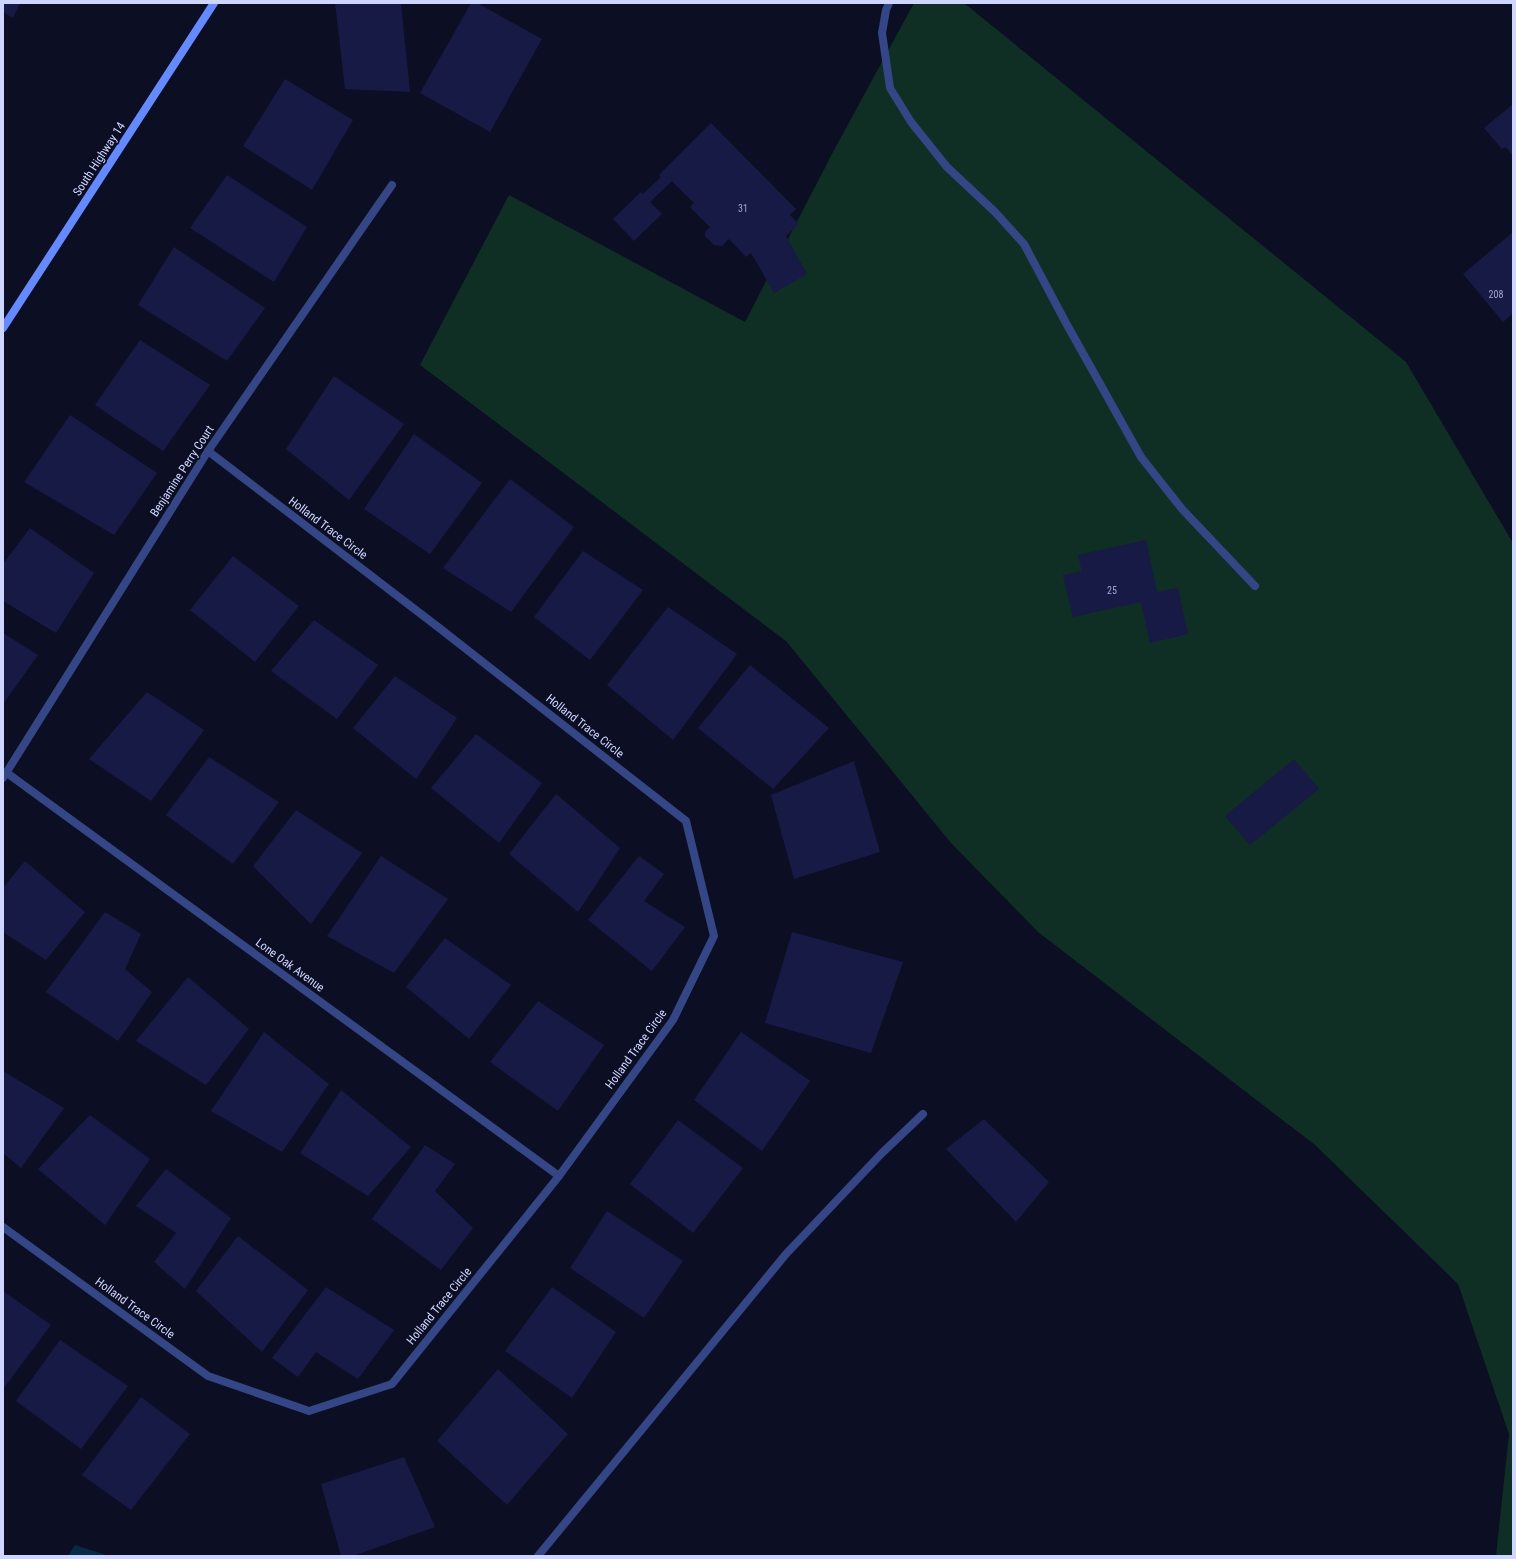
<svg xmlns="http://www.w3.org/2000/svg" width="1516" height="1559" viewBox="0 0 1516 1559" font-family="'Roboto Condensed',sans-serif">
	<rect width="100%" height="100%" fill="#0c0e23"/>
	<path fill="#0f2e24" d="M914,3H964L1406,362L1513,543V1556H1496L1509,1434L1458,1284L1315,1145L1038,932L951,843L786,641L420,365L509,195L745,322L833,152Z"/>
	<path fill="#062c42" d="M75,1545L106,1555L107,1556H68Z"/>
	<g fill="#171a45">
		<path d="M3,3H20L13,18L3,12Z"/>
		<path d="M335,3H401L410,92L345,89Z"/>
		<path d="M471,3H477L542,39L490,132L420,93Z"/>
		<path d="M285,79L353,120L312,190L243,146Z"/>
		<path d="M1513,104V156L1506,147L1502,149L1484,128Z"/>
		<path d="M711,123L796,209L790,215L799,224L786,236L807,274L774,293L751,253L746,257L729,239L722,246L714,245L705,236V232L710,227L690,207L694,203L672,181L650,202L662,214L634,241L613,219L641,192L643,194L661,177L659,175Z"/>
		<path d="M227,175L307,227L274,282L190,228Z"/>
		<path d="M1513,232V313L1503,322L1463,274Z"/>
		<path d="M174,247L265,308L227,361L138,305Z"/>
		<path d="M140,340L210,385L163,451L95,405Z"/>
		<path d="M334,376L404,424L349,500L286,449Z"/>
		<path d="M70,415L157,473L114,535L24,482Z"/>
		<path d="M414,434L482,483L430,554L364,509Z"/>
		<path d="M510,479L574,527L511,612L443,568Z"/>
		<path d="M30,528L94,573L56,633L3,601V564Z"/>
		<path d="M1146,540L1157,592L1178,588L1188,634L1150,643L1141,602L1073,617L1063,575L1082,571L1078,555Z"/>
		<path d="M583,551L643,590L590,660L534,617Z"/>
		<path d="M233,556L299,606L255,662L190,610Z"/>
		<path d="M668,607L737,654L673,740L607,685Z"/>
		<path d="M314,620L378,665L337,719L271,671Z"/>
		<path d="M3,633L38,655L3,704Z"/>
		<path d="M750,665L829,728L773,789L698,728Z"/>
		<path d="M395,676L457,718L416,779L353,728Z"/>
		<path d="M147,692L204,730L151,801L89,759Z"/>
		<path d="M476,734L542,783L499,843L431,788Z"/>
		<path d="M209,757L279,802L233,864L166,815Z"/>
		<path d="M1294,759L1319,789L1250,845L1225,816Z"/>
		<path d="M854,761L880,852L794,879L771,795Z"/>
		<path d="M556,794L620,848L578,912L509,854Z"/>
		<path d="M296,810L362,853L311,924L253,866Z"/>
		<path d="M381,856L448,899L394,973L327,936Z"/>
		<path d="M639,856L664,874L644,901L685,927L652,971L588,920Z"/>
		<path d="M25,861L85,912L46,960L3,932V888Z"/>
		<path d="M105,912L141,934L125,969L152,992L118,1041L46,992Z"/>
		<path d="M792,932L903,962L871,1053L765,1023Z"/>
		<path d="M445,938L511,985L469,1039L406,987Z"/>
		<path d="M188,977L249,1029L206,1085L136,1041Z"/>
		<path d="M538,1001L604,1045L558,1111L490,1062Z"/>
		<path d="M264,1032L329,1084L282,1152L211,1111Z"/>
		<path d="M741,1032L810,1081L762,1151L694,1100Z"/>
		<path d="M3,1071L64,1108L21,1168L3,1153Z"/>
		<path d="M341,1090L411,1147L368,1196L300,1153Z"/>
		<path d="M90,1115L150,1159L105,1225L38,1169Z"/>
		<path d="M984,1119L1049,1182L1016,1222L946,1149Z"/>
		<path d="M678,1120L743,1168L693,1233L630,1184Z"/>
		<path d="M425,1145L455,1164L435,1191L473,1228L441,1270L372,1219Z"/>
		<path d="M166,1169L231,1218L185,1289L154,1262L176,1233L136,1206Z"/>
		<path d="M607,1211L683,1261L644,1318L570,1268Z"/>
		<path d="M238,1236L308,1290L262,1352L196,1291Z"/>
		<path d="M326,1287L394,1330L358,1379L316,1352L298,1377L272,1358Z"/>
		<path d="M552,1287L616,1332L572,1398L505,1351Z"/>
		<path d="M3,1291L51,1325L3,1389Z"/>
		<path d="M60,1340L128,1386L81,1449L16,1401Z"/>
		<path d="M498,1369L568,1434L507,1505L437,1441Z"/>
		<path d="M141,1397L190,1434L131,1510L82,1475Z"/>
		<path d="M404,1457L435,1527L353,1556H341L321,1484Z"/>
	</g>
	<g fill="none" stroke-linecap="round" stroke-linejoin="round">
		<g stroke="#344685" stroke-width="8">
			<path d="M889,3L886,10L882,33L890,88L911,122L947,167L995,212L1024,244L1066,323L1141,457L1182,509L1255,586"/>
			<path d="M538,1556L786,1254L882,1153L923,1114"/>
		</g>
		<g stroke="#344685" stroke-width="8">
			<path d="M7,773L559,1176"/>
			<path d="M3,778L208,451L392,185"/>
			<path d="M3,1227L208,1376L309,1411L392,1384L559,1176L673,1020L714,936L686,821L438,627L208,451"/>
		</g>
		<path stroke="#658aff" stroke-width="8" d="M3,328L214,3"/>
	</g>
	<g text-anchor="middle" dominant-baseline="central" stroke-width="3.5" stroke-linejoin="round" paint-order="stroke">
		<g font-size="10" fill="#a0a7d0">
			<text x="743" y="208">31</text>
			<text x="1496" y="294">208</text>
			<text x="1112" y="590">25</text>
		</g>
		<g font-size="12" fill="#ced6ff" stroke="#0c0e23">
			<text transform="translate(99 159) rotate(-57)">South Highway 14</text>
			<text transform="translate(182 471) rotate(-57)">Benjamine Perry Court</text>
			<text transform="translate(328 528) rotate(37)">Holland Trace Circle</text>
			<text transform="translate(585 726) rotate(38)">Holland Trace Circle</text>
			<text transform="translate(290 965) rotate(36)">Lone Oak Avenue</text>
			<text transform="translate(636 1049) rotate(-54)">Holland Trace Circle</text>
			<text transform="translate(439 1306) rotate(-51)">Holland Trace Circle</text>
			<text transform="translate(135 1308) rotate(36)">Holland Trace Circle</text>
		</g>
	</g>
	<rect width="1516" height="1559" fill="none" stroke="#ced6ff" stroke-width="8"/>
</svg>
